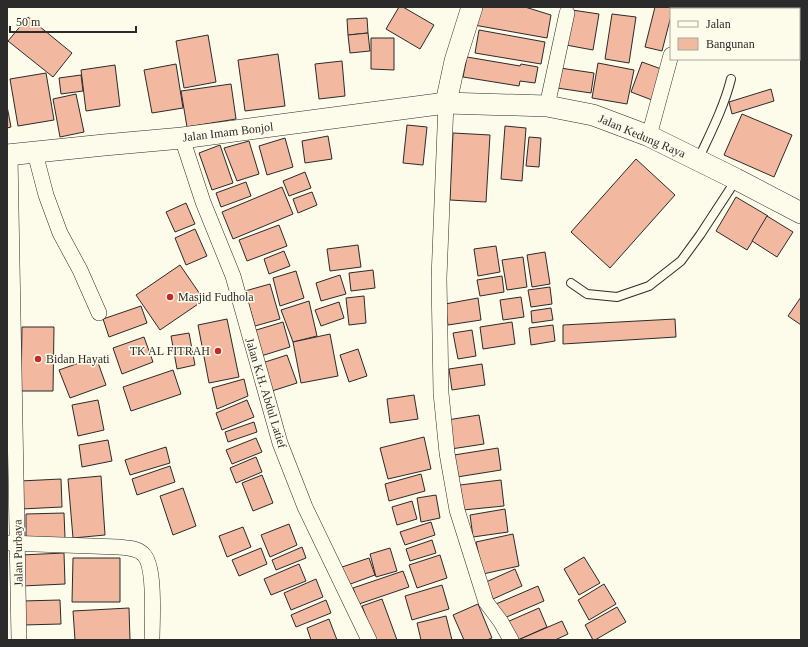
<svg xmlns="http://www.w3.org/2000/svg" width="808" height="647" viewBox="0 0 808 647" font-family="Georgia,serif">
	<rect width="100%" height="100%" fill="#fdfbea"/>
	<g fill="#f2b8a0" stroke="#2b2b2b">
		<path d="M399,7H403L434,25L420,49L386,29Z"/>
		<path d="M478,7H525L551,15L547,38L474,25Z"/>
		<path d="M655,7H673V9H671V16L662,51L645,47Z"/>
		<path d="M572,10L599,14L593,50L566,45Z"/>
		<path d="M612,14L636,17L629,63L605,59Z"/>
		<path d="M28,17L72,53L53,77L8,41Z"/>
		<path d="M367,18L368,33L348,35L347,19Z"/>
		<path d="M479,30L545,42L541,64L475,53Z"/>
		<path d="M368,33L370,51L350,53L348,35Z"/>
		<path d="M208,35L216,82L184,88L176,41Z"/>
		<path d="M371,38H394V70L371,69Z"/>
		<path d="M278,54L285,106L245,111L238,60Z"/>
		<path d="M467,57L520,66L521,64L538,67L535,83L520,81L519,86L463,77Z"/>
		<path d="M342,61L345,96L319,99L315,64Z"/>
		<path d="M642,62L664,70L652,100L631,92Z"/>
		<path d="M598,63L634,70L627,104L592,98Z"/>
		<path d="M176,64L183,108L152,113L144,70Z"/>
		<path d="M115,65L120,106L86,111L81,70Z"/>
		<path d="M560,68L594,73L591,93L557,88Z"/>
		<path d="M46,73L54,120L18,126L10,79Z"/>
		<path d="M81,75L83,91L61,94L59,78Z"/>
		<path d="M231,84L236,119L187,127L181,91Z"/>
		<path d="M771,89L774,101L732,114L729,102Z"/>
		<path d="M76,94L84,132L60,137L53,99Z"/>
		<path d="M7,106L11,127L7,128Z"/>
		<path d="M742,114L792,135L774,177L724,155Z"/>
		<path d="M407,125L427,127L423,165L403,163Z"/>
		<path d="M505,126L526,128L522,181L501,179Z"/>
		<path d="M453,133L490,135L486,202L450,200Z"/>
		<path d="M328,136L332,159L305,163L302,141Z"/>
		<path d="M529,137L541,138L539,167L526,166Z"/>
		<path d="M285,138L293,167L267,175L259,146Z"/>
		<path d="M249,141L259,174L237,181L224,148Z"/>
		<path d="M220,145L233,183L212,190L199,153Z"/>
		<path d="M636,159L675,195L610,268L571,232Z"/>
		<path d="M305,172L311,188L289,196L283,181Z"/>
		<path d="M246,182L251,196L221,207L216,193Z"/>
		<path d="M282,187L293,214L233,239L222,212Z"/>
		<path d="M312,192L317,205L298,213L293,199Z"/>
		<path d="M736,197L768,216L747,250L716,231Z"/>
		<path d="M186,203L195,224L175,232L166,212Z"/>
		<path d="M767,216L793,232L777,257L752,241Z"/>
		<path d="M279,225L287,246L247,261L239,240Z"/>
		<path d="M195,229L207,256L186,265L175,238Z"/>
		<path d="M358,245L361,267L330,271L327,249Z"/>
		<path d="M496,246L500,272L478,276L474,249Z"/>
		<path d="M284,251L290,266L269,274L264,259Z"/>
		<path d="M545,252L550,284L532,287L527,255Z"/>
		<path d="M523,257L527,287L507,290L502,260Z"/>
		<path d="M180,265L204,300L160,330L136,295Z"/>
		<path d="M373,270L375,288L351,291L349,273Z"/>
		<path d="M296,271L304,298L280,306L273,278Z"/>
		<path d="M340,275L346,294L321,301L316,283Z"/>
		<path d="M502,276L504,292L480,296L477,280Z"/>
		<path d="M270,284L280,319L255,326L245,291Z"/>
		<path d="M550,287L552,304L531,307L528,290Z"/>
		<path d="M364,296L366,323L349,325L346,298Z"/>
		<path d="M521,297L524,317L503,320L500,300Z"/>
		<path d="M801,297V325L788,316Z"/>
		<path d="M478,298L481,320L448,325L445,304Z"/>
		<path d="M309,301L317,336L293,342L281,310Z"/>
		<path d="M339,302L344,318L321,326L315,310Z"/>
		<path d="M141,306L147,323L109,337L103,319Z"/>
		<path d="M551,308L553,320L532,323L531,311Z"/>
		<path d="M227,319L239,377L209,383L198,325Z"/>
		<path d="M675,319L676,337L563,344V325Z"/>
		<path d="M283,322L290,347L261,356L253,331Z"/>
		<path d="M512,322L515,344L483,349L480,327Z"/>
		<path d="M553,325L555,341L531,345L529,328Z"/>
		<path d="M22,327H54L53,391H21Z"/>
		<path d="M472,330L476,356L458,359L453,333Z"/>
		<path d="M189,333L195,365L177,369L171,336Z"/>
		<path d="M330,334L338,376L301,383L293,342Z"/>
		<path d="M144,337L153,362L122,374L113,348Z"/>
		<path d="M358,349L367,376L349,382L340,355Z"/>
		<path d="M287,355L297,383L272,391L262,363Z"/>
		<path d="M96,357L106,385L70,398L59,370Z"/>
		<path d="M482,364L485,385L452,390L449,369Z"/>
		<path d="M173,370L181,394L131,411L123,387Z"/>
		<path d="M244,379L248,396L217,409L212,388Z"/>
		<path d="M414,395L418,419L390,423L387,399Z"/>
		<path d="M98,400L104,430L78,436L72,405Z"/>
		<path d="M247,400L254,417L222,430L216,413Z"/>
		<path d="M479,415L484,444L451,449L447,420Z"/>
		<path d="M254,422L257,432L228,442L225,432Z"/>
		<path d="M424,437L431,469L388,479L380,448Z"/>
		<path d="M256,438L262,452L232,464L226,450Z"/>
		<path d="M108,440L112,461L82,467L79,445Z"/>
		<path d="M166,447L170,463L130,475L125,460Z"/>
		<path d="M498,448L501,470L457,477L454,455Z"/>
		<path d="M256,457L262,472L236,483L230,468Z"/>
		<path d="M170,466L175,482L137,495L132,479Z"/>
		<path d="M421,474L425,491L389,501L385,484Z"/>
		<path d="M262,475L273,503L253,511L242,483Z"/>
		<path d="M101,476L105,535L73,538L68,479Z"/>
		<path d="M61,479L62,507L21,509L20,481Z"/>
		<path d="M501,480L504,506L463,510L460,485Z"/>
		<path d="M183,488L196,526L173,535L160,496Z"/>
		<path d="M436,495L440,518L421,522L417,498Z"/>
		<path d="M412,501L417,519L397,525L392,507Z"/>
		<path d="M505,509L508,532L473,537L470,515Z"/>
		<path d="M64,513L65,538L26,539V514Z"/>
		<path d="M431,522L435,535L405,545L400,532Z"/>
		<path d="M289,524L297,545L270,557L261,535Z"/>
		<path d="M243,527L251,547L227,557L219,536Z"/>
		<path d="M513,534L519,566L483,574L476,542Z"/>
		<path d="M432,540L436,553L410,561L406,549Z"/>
		<path d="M302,547L306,558L276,570L272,560Z"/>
		<path d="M261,548L267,564L239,576L232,560Z"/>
		<path d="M390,548L397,571L376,577L370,554Z"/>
		<path d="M64,553L65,584L22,586L21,555Z"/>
		<path d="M440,555L447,578L417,588L409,565Z"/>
		<path d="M584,557L600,583L579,595L564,569Z"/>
		<path d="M73,558H120V602H72Z"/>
		<path d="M369,558L375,575L345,586L339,568Z"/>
		<path d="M299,564L306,581L271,595L264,579Z"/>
		<path d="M515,569L522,586L493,599L486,582Z"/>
		<path d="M403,571L409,587L359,604L353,588Z"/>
		<path d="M316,579L323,597L291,610L284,593Z"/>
		<path d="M604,584L616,604L589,620L578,600Z"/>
		<path d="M442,585L449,609L412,620L405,596Z"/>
		<path d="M538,586L544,601L502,619L496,604Z"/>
		<path d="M382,599L397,640H375L362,606Z"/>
		<path d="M60,600L61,624L23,625L22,601Z"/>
		<path d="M326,600L331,613L296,627L291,615Z"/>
		<path d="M478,604L492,638L487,640H464L453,615Z"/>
		<path d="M617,607L626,622L595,640H593L585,625Z"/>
		<path d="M129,608L130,640H75L73,611Z"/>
		<path d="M539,608L547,627L518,640L507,622Z"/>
		<path d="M446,616L452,640H421L417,623Z"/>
		<path d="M329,619L337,640H311L307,628Z"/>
		<path d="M562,621L568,634L555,640H518Z"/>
	</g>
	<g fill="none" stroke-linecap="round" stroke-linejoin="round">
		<g stroke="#2b2b2b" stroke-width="10">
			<g id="lane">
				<path d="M698,160C710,134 724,107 731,79"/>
				<path d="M571,283L587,294L617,297L649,286L681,261L700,235L736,180"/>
			</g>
		</g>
		<g stroke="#2b2b2b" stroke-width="16">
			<g id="street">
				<path d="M684,9V7"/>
				<path d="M446,103L439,278L441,393L447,453L457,510L486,602L501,622L511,640"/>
				<path d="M547,106L567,13"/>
				<path d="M649,136L671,55"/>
				<path d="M182,138L203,202L233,276L280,443L305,507L369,640"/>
				<path d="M35,153L46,195L60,233L80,270L99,313"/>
				<path d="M10,155L19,640"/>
				<path d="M7,543L119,547C128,548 137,548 143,554C156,565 152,622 152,640"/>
			</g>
		</g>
		<g stroke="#2b2b2b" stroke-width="22">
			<g id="secondary">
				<path d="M446,103L455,61L472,7"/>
				<path d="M7,155L104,145L182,138L446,103L547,106L593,115L649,136L736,179L801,213"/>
			</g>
		</g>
		<use href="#lane" stroke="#fdfbea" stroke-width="8"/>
		<use href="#street" stroke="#fdfbea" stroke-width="15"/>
		<use href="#secondary" stroke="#fdfbea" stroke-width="21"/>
	</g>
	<g fill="#c62828" stroke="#fdfbea" stroke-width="1.5">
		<circle cx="170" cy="297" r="4"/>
		<circle cx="218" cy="351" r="4"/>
		<circle cx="38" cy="359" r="4"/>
	</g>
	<g text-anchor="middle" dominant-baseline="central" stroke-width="3" stroke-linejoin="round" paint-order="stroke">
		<g font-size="12" fill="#2b2b2b" stroke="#fdfbea">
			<text transform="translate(228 132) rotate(-7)">Jalan Imam Bonjol</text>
			<text transform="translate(642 136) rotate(23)">Jalan Kedung Raya</text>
			<text transform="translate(266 393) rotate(73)">Jalan K.H. Abdul Latief</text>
			<text transform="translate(18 553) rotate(-91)">Jalan Purbaya</text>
		</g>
		<g font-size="12" fill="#2b2b2b" stroke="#fdfbea" text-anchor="start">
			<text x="178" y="297">Masjid Fudhola</text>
			<text x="210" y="351" text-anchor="end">TK AL FITRAH</text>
			<text x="46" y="359">Bidan Hayati</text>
		</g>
	</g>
	<rect width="808" height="647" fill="none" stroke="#2b2b2b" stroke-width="16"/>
	<rect x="670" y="8" width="130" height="52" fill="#fdfbea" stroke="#a9a89e"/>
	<rect x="678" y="21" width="20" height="6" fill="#fdfbea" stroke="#a9a89e"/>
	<text x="706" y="28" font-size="12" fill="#2b2b2b">Jalan</text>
	<rect x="678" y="38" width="20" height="12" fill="#f2b8a0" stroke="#a9a89e"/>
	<text x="706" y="48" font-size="12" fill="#2b2b2b">Bangunan</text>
	<path d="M10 26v6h126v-6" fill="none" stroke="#2b2b2b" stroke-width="2"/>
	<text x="16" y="26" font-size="12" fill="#2b2b2b" stroke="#fdfbea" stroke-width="3" paint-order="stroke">50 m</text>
</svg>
